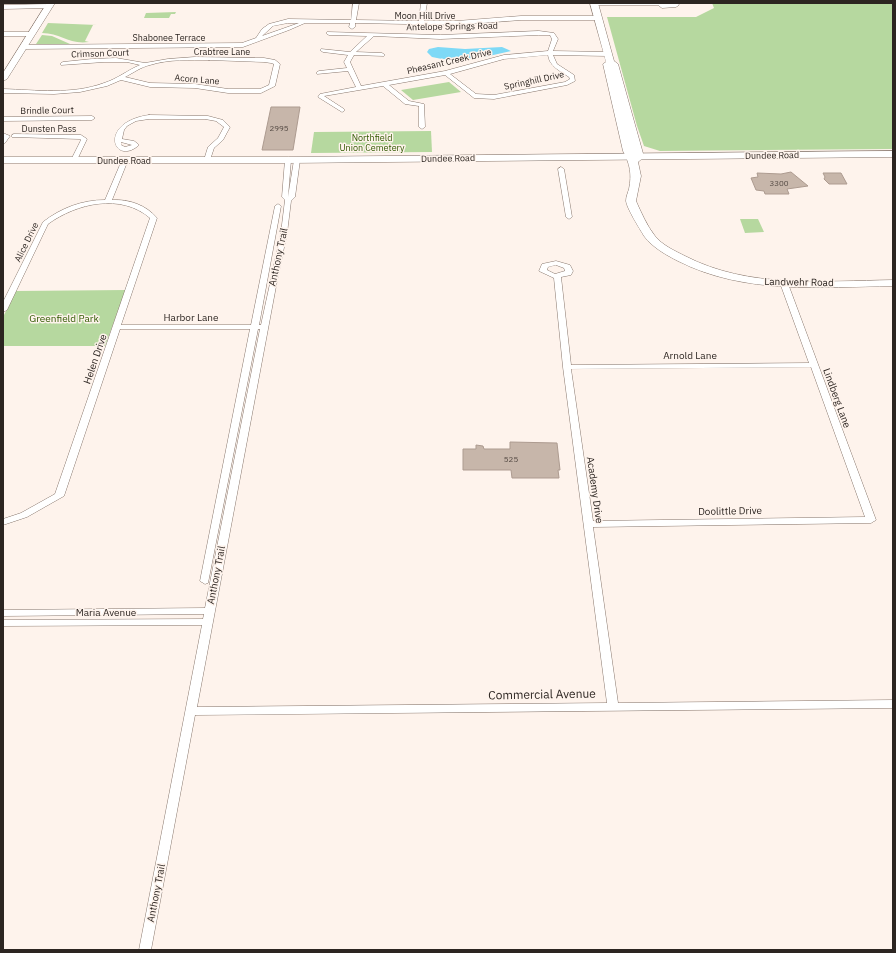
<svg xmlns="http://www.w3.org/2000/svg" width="896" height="953" viewBox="0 0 896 953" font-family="'IBM Plex Sans',sans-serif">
	<rect width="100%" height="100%" fill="#fef3ec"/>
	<g fill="#b6d89f">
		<path d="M712,3H893V149L660,151L644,146L637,126L607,17H696L714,8Z"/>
		<path d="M176,12L175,14H171L169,18H144L146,13Z"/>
		<path d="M48,23L97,25H93L85,41L89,42C69,45 61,33 42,33Z"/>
		<path d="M42,35L52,36L70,44H36Z"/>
		<path d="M449,82L461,92L413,100L401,90Z"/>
		<path d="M431,131L432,152L311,153L314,132Z"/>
		<path d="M740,219H758L764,232L745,233Z"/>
		<path d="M126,290L105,346H3V317L16,291Z"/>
	</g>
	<path fill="#7ed9f6" d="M438,47L465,49L502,47L511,51L480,58L442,59L432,57L427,52L429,49Z"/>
	<g fill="#c7b6aa" stroke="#ad9b90">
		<path d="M271,107H300L293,150H262Z"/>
		<path d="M791,172L808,186L787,189L789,194H765L764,191L756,190L751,178L758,177L757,173L781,174Z"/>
		<path d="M823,173H841L847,184H829L824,179L825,177Z"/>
		<path d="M510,442L557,443L560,470H558L559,478H512L511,470H463V449H476V445L483,446L484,449H510Z"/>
	</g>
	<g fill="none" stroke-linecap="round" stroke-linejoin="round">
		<g stroke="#89786e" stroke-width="1">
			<g id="street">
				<path d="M353,3H359L356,20L419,21L421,3H427L424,21H457L521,16H598L601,18L598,20H521L457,25L355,23V27L352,29L349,27L350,23H305L289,30L243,47L24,49L21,47L24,45L242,43L256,38L262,29L269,24L288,19L351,20ZM288,23H299L262,36L273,26Z"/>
				<path d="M591,3H663V4L678,3L679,5L676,7L662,8L658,5H594Z"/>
				<path d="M3,5L49,4L52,6L49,8L3,9Z"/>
				<path d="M539,31L554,33L558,39L553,51L608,52L611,54L608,56L553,55L557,64L574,75L575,81L567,85L494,99L474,98L445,75L389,85L409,101L424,104L425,127L422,129L419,127V106L405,104L383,86L324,96L344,109V111L342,112L318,97L320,94L356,87L348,71L317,74V72L319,71L347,68L344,62L348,55L323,52L320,50L321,49L350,52L367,36L329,35L327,34V32L440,35ZM539,35H550L552,39L548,51L504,55L445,71L361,86L350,62L354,55L384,56L385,55L382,53L356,52L374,36L440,39ZM548,55C549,66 560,71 569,77L570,79L565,82L494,95L476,94L450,74L504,59Z"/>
				<path d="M3,32H31L34,34L31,36H3Z"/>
				<path d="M195,57L264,58L275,60L280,64L275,86L261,93H228L195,88L150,87L121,80L107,86L80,92L54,94L3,93V89C36,90 72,95 104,83C117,79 128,70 140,65L127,62H104L61,65V63L63,62L92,59L116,58L145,63L168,59ZM209,60L264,62L271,63L274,64L269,85L260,89H228L195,84L150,83L125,77C133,73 141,67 150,65C169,59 190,60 209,60Z"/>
				<path d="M149,115L208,116L223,120L230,127L223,140L214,148L210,160L207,162L204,160L208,147L218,138L224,127L216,121L205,119H149L136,121L127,126L124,130L122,139L134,141L138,144V146C113,166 98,122 149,115ZM121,142L132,145L125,147L121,145Z"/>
				<path d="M3,117L92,116L95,118L92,120L3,121Z"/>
				<path d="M3,133L10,136L5,143L3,144Z"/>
				<path d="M14,134L81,135L87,139L77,160L74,162L71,160L81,140L80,139L12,137V135Z"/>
				<path d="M125,158L128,160L112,200C129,199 146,205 157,218L121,325H251L275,206L278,204L281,206L259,325H261L281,233L285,200L282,197L285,160L288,158L291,160L288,197L294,160L297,158L300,160L295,197L291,201L287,233L277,281L197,707L607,703L563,367L554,278L539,271L542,264L556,261L570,265L573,271L571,275L561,277L571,365L809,363L780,283L784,281H787L876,520L871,523L593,527L618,703L893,700V708L195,715L151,950H139L202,625L3,626V620L203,619L204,614L3,616V610L205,608L260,329H258L208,583L205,584L200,581L250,329H120L64,496L27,517L3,525V519L21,513L55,494L150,218C121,193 77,203 48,224L7,310L3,312V302L43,222C61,208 82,200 105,200L122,160ZM556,265L564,268L565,271L555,274L547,270L548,267ZM811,367L865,517L593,521L571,369Z"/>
				<path d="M561,167L564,169L572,217L569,219L566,217L558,169Z"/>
			</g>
		</g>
		<g stroke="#89786e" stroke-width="1">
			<g id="secondary">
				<path d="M47,3H55L7,79L3,81V73Z"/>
				<path d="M590,3H598L614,61L618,64L644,157L638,162L641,176L636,201C641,212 647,226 655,236C662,245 675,251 685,256C749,289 823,281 893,280V286C821,287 745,295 678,261C666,255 652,247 644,236C640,229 627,209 626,201C626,197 628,192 629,189C632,174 630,164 623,151L603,64L606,62Z"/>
			</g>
		</g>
		<g stroke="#89786e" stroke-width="1">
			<path id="primary" d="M893,151V157L288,163H3V157H288Z"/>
		</g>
		<use href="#street" fill="#fff" fill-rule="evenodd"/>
		<use href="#secondary" fill="#fff" fill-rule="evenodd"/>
		<use href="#primary" fill="#fff" fill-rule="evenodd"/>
	</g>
	<g text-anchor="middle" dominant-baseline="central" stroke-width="3" stroke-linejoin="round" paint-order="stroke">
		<g font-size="8" fill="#534943">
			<text x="279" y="128">2995</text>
			<text x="779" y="183">3300</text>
			<text x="511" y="459">525</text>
		</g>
		<g font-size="9" fill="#2c2521" stroke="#fef3ec">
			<text x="425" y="15">Moon Hill Drive</text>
			<text transform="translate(452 26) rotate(-1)">Antelope Springs Road</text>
			<text x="169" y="37">Shabonee Terrace</text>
			<text x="222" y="51">Crabtree Lane</text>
			<text transform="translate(100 53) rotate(-2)">Crimson Court</text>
			<text transform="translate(449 61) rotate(-13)">Pheasant Creek Drive</text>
			<text transform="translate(197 79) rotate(5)">Acorn Lane</text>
			<text transform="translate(534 80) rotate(-12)">Springhill Drive</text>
			<text transform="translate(47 110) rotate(-1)">Brindle Court</text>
			<text x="49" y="128">Dunsten Pass</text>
			<text transform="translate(772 155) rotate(-1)">Dundee Road</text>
			<text transform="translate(448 158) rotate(-1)">Dundee Road</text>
			<text x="124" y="160">Dundee Road</text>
			<text transform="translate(26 242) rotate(-64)">Alice Drive</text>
		</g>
		<g font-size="9" fill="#305900" stroke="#fef3ec">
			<text x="372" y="137">Northfield<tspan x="372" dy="10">Union Cemetery</tspan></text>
		</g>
		<g font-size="10" fill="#2c2521" stroke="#fef3ec">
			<text transform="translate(278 257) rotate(-78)">Anthony Trail</text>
			<text transform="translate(799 282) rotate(1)">Landwehr Road</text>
			<text x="191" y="317">Harbor Lane</text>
			<text x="690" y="355">Arnold Lane</text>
			<text transform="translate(95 359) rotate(-71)">Helen Drive</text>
			<text transform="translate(837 398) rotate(70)">Lindberg Lane</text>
			<text transform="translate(595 490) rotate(82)">Academy Drive</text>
			<text transform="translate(730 511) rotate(-1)">Doolittle Drive</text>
			<text transform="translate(216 575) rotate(-79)">Anthony Trail</text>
			<text x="106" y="612">Maria Avenue</text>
			<text transform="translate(156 893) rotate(-79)">Anthony Trail</text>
		</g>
		<g font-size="10" fill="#305900" stroke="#fef3ec">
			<text x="64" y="318">Greenfield Park</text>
		</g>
		<g font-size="12" fill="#2c2521" stroke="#fef3ec">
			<text transform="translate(542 694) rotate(-1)">Commercial Avenue</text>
		</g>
	</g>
	<rect width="896" height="953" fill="none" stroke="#2c2521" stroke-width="8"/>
</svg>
